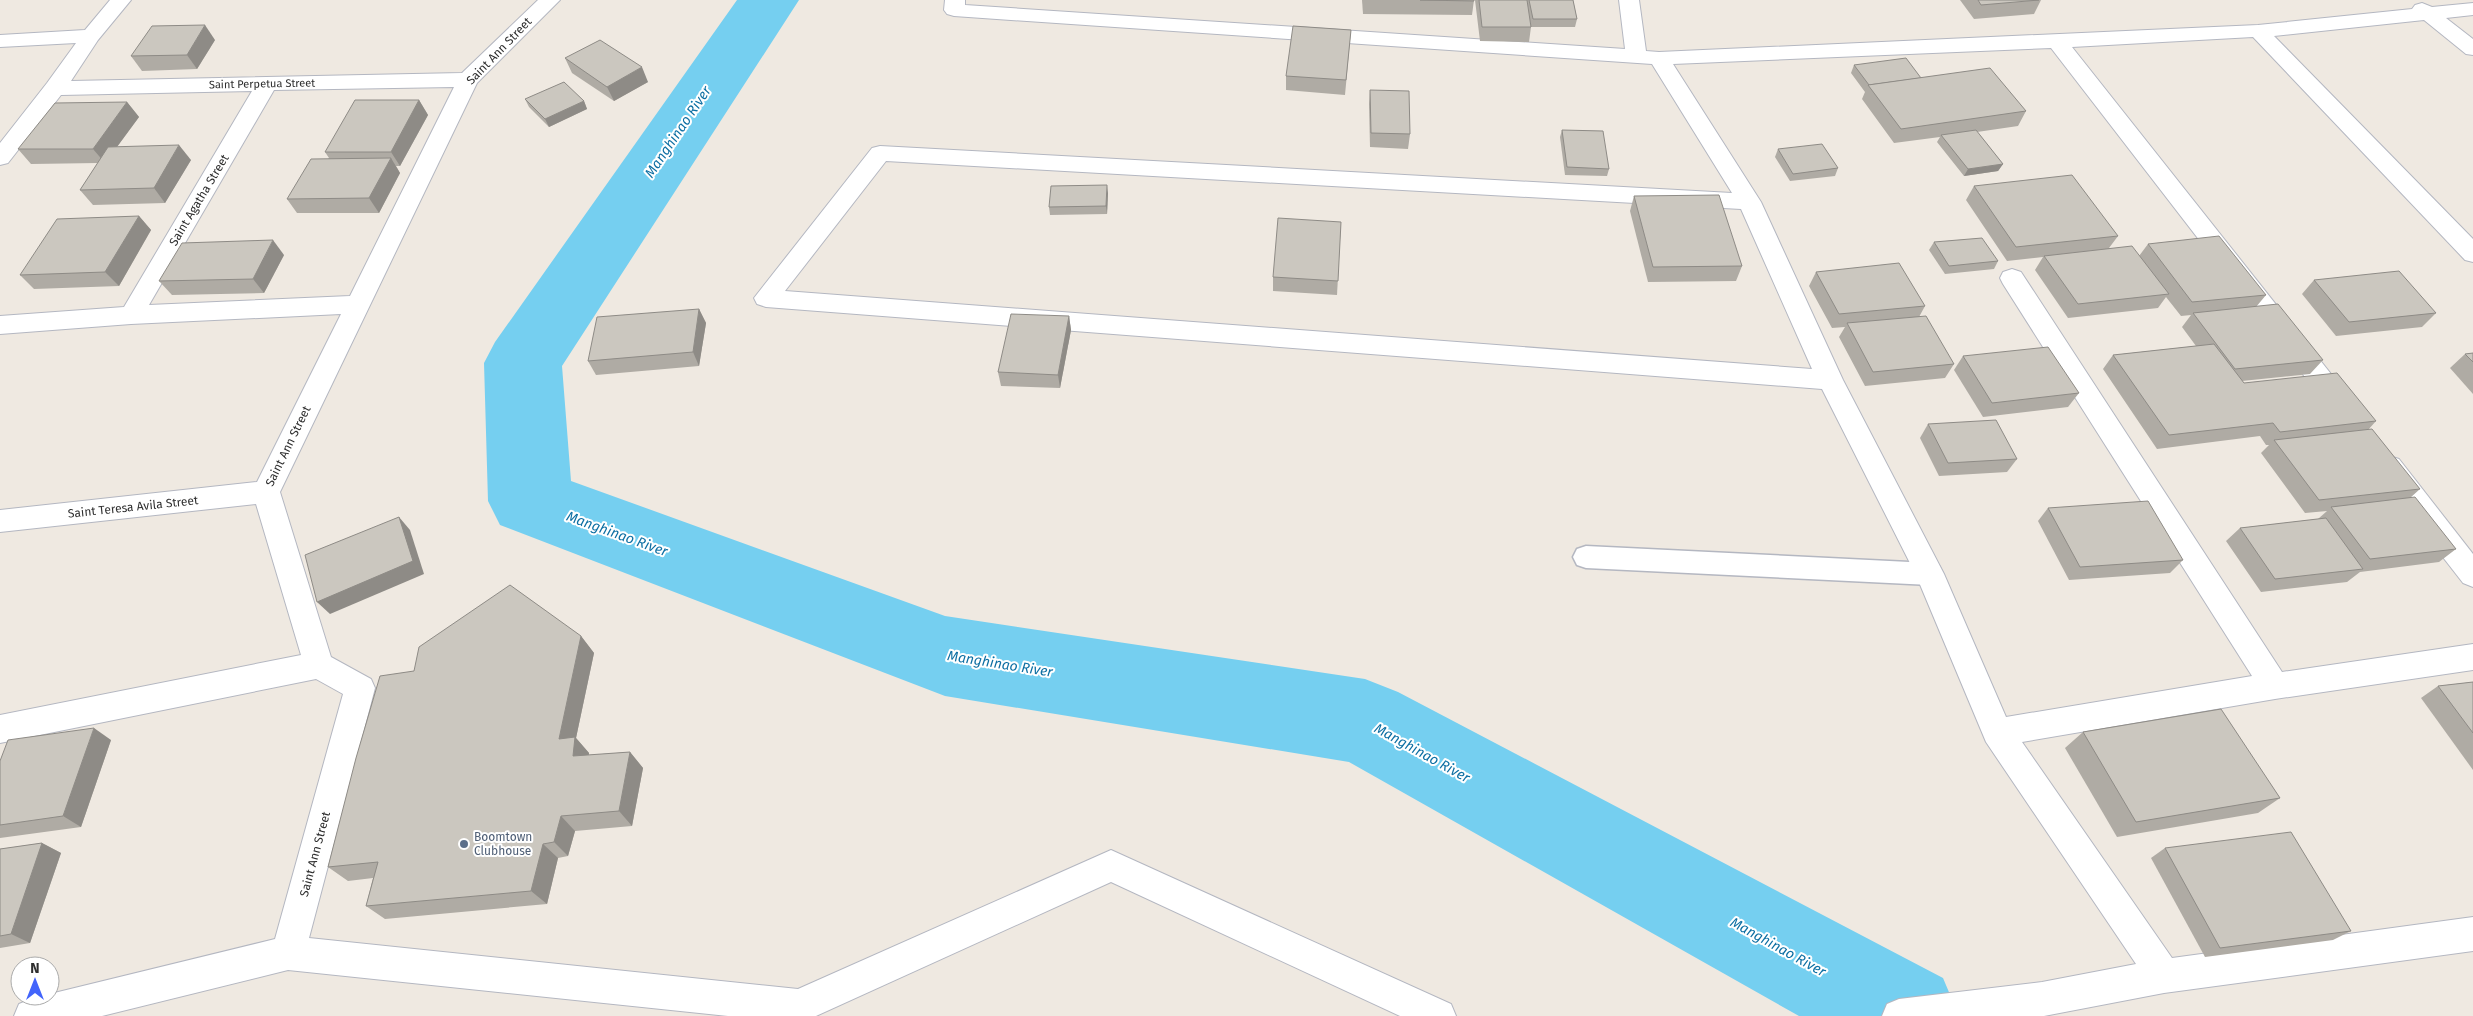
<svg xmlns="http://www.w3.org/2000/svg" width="2473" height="1016" viewBox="0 0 2473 1016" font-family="'Fira Sans',sans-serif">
	<rect width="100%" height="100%" fill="#efe9e1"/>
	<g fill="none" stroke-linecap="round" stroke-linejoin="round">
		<path fill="#75cff0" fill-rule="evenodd" d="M737,0H799L562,366L571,481L945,616L1365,679L1398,692L1943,978L1959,1016H1799L1349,762L945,696L500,525L488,501L484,363L495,342Z"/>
		<g stroke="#b4b7c1" stroke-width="3">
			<path id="lane" d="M1586,546L1930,563L1939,566L1943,574L1939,582L1930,585L1586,568L1577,565L1573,557L1577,549Z"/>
		</g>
		<g stroke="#b4b7c1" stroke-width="2">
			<g id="street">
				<path d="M110,0H131L98,40L71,81L462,73L538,0H560L477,83L280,492L331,657L371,679L375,688L309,938L798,989L1111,850L1451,1004L1456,1016H1400L1111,882L816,1016H728L288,970L102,1016H14L19,1004L31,999L50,996V994L275,939L343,694L316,679L0,743V715L301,655L256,504L0,532V510L257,482L341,314L131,324L0,334V316L124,307L252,91L61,95L8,163L0,165V143L47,83L76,43L0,47V35L85,30ZM454,87L350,296L149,305L274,90Z"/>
				<path d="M945,0H965V5L1625,49L1619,0H1639L1646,51L1659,52L2258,25L2412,9L2415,5L2422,3L2432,7L2473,3V15L2446,18L2473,39V55L2466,54L2424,20L2274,36L2473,239V262L2465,260L2253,37L2072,47L2350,398L2354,405L2350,412L2341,415L2332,412L2051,48L1673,64L1761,202L1843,380L1944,574L2006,717L2252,676L2003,284L2000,278L2003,272L2012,269L2021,272L2282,672L2473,644V670L2275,699L2022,742L2172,958L2473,917V951L2164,993L2044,1016H1882L1887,1004L1899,999L2042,982L2136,964L1986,742L1916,575L1822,389L766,307L757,304L754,298L872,148L880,146L1732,193L1652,64L954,16L947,14L944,10ZM886,161L1741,209L1812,369L785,291Z"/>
				<path d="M2389,456L2399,459L2473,554V587L2463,583L2379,475L2376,467L2379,459Z"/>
			</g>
		</g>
		<use href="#lane" fill="#fff" fill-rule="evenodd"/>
		<use href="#street" fill="#fff" fill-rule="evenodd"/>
	</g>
	<g fill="#afaba4">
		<path d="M1362,0H1474L1472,15L1363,14Z"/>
		<path d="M1475,0H1573L1577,19L1575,27H1531L1529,42L1480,41Z"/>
		<path d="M1960,0H2041L2034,14L1974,19Z"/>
		<path d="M1351,30L1345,95L1286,90V76Z"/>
		<path d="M215,40L197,69L142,71L131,56Z"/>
		<path d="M565,58L648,82L614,101L572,73Z"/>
		<path d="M1854,65L1921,78L2026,111L2018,126L1977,132L2003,164L1998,171L1964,176L1937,142L1940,137L1894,143L1862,99L1865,92L1851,73Z"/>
		<path d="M1370,90L1410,134L1408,149L1370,147L1369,104Z"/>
		<path d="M525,99L584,101L587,109L549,127L529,107Z"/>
		<path d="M419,100L428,115L400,166H396L400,173L379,213H297L287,199L329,158L325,152Z"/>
		<path d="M127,102L139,117L117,147L191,160L165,203L93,205L80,190L98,163L31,164L18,149Z"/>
		<path d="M1562,130L1609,169L1607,176L1565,175L1560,137Z"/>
		<path d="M1778,149L1838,168L1835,176L1790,181L1775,157Z"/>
		<path d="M1974,186L2118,236L2109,248L2139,256L2148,244L2266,295L2256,307L2323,360L2310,374L2242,381L2244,383L2376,421L2368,430L2420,489L2410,498L2456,549L2439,562L2360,572L2347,582L2261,592L2226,541L2240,528L2318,519L2327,511L2305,513L2261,453L2269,445H2266L2260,436L2157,449L2103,369L2113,355L2196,346L2182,327L2191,315L2181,316L2166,297L2158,308L2068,318L2035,270L2043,257L2007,261L1966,200Z"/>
		<path d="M1108,193L1107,214L1050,215L1049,207Z"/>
		<path d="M1634,196L1742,266L1736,281L1648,282L1630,211Z"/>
		<path d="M139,216L151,230L119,286L34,289L20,275Z"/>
		<path d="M1341,222L1337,295L1273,291V277Z"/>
		<path d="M1934,242L1998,261L1994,269L1945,274L1929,250Z"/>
		<path d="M284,255L264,293L172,295L159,281Z"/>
		<path d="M1816,272L1925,306L1919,317L1954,364L1945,378L1865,386L1839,337L1845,327L1832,328L1809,286Z"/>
		<path d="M2314,280L2436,313L2422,327L2336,336L2302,294Z"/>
		<path d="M699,309L706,323L699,366L596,375L588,361Z"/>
		<path d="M1069,316L1071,330L1060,388L1001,386L998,372Z"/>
		<path d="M2473,353V394L2450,368L2465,354Z"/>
		<path d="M1963,356L2079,393L2068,407L1983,417L1954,370Z"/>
		<path d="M1928,424L2017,459L2007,472L1939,476L1920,438Z"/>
		<path d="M2048,508L2183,560L2170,573L2069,580L2038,521Z"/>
		<path d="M581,636L594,653L576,738L589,753V755L630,752L643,768L632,826L575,831L568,856L558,858L547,904L385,919L366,906L373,878L348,881L328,867L414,671Z"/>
		<path d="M2473,682V770L2421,698L2438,686Z"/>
		<path d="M2083,732L2280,798L2258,813L2117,837L2065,748Z"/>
		<path d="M111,740L81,827L0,838V761Z"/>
		<path d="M42,843L61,853L30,943L0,948V849Z"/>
		<path d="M2165,848L2351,931L2333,940L2205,957L2151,858Z"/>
	</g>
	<g fill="#8e8b86">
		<path d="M205,25L215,40L197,69L187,55Z"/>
		<path d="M642,67L648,82L614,101L607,87Z"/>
		<path d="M419,100L428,115L400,166L391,152Z"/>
		<path d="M584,101L587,109L549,127L545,119Z"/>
		<path d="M127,102L139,117L105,163L93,149Z"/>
		<path d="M179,145L191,160L165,203L154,188Z"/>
		<path d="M391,158L400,173L379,213L369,198Z"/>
		<path d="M2003,164L1998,171L1964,176L1968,169Z"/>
		<path d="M1107,185L1108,193L1107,214L1106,206Z"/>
		<path d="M139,216L151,230L119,286L105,272Z"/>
		<path d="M273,240L284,255L264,293L253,279Z"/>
		<path d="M699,309L706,323L699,366L693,352Z"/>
		<path d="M1069,316L1071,330L1060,388L1058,375Z"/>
		<path d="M399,517L410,530L424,574L330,614L317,602Z"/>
		<path d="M581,636L594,653L576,738L589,753L587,772L559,739Z"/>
		<path d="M94,728L111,740L81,827L63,816Z"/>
		<path d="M630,752L643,768L632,826L619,811Z"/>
		<path d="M561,816L575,831L568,856L554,842Z"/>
		<path d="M42,843L61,853L30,943L11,934Z"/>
		<path d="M543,844L558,858L547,904L531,891Z"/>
	</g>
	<g fill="#cbc7bf" stroke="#8e8b86">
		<path d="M1420,0H1474V1Z"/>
		<path d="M1479,0H1527L1531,27H1482Z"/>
		<path d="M1529,0H1573L1577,19H1533Z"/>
		<path d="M1978,0H2039L1981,5Z"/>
		<path d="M205,25L187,55L131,56L152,26Z"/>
		<path d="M1293,26L1351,30L1346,80L1286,76Z"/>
		<path d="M600,40L642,67L607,87L565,58Z"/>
		<path d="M1906,58L1921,78L1869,85L1854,65Z"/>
		<path d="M1990,68L2026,111L1901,129L1868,85Z"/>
		<path d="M564,82L584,101L545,119L525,99Z"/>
		<path d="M1370,90L1409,91L1410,134L1371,133Z"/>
		<path d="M355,100H419L391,152H325Z"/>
		<path d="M127,102L93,149H18L55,103Z"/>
		<path d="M1562,130L1603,131L1609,169L1567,167Z"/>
		<path d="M1976,130L2003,164L1968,169L1941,135Z"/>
		<path d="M1822,144L1838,168L1793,174L1778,149Z"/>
		<path d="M179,145L154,188L80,190L108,147Z"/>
		<path d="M391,158L369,198L287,199L311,159Z"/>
		<path d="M2072,175L2118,236L2016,247L1974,186Z"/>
		<path d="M1107,185L1106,206L1049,207L1051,186Z"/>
		<path d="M1719,195L1742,266L1653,267L1634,196Z"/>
		<path d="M139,216L105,272L20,275L57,219Z"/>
		<path d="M1278,218L1341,222L1338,281L1273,277Z"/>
		<path d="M2219,236L2266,295L2192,302L2148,244Z"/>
		<path d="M1982,238L1998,261L1949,266L1934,242Z"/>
		<path d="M273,240L253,279L159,281L182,243Z"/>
		<path d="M2132,246L2169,294L2078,304L2044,256Z"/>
		<path d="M1899,263L1925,306L1839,314L1816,272Z"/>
		<path d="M2399,271L2436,313L2349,322L2314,280Z"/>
		<path d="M2278,304L2323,360L2235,369L2193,313Z"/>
		<path d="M699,309L693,352L588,361L597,317Z"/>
		<path d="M1011,314L1069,316L1058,375L998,372Z"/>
		<path d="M1926,316L1954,364L1873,372L1847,323Z"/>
		<path d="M2214,344L2244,383L2337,373L2376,421L2280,432L2273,423L2169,435L2113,355Z"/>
		<path d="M2048,347L2079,393L1992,403L1963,356Z"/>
		<path d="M2473,353V362L2465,354Z"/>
		<path d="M1996,420L2017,459L1948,463L1928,424Z"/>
		<path d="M2372,429L2420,489L2319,500L2274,440Z"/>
		<path d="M2415,497L2456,549L2370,559L2331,507Z"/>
		<path d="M2148,501L2183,560L2080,567L2048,508Z"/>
		<path d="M399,517L413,561L317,602L305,555Z"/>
		<path d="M2326,518L2363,569L2275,579L2240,528Z"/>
		<path d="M510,585L581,636L559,739L575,737L573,756L630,752L619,811L561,816L554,842L543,844L531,891L366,906L378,862L328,867L356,758L380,676L414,671L419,647Z"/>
		<path d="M2473,682V733L2438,686Z"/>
		<path d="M2221,709L2280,798L2136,822L2083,732Z"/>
		<path d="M94,728L63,816L0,825V761L8,740Z"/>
		<path d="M2291,832L2351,931L2220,948L2165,848Z"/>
		<path d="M42,843L11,934L0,936V849Z"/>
	</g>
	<circle fill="#5c6f8a" stroke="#fff" stroke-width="2" cx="464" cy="844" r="5"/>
	<g text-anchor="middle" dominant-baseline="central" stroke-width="4" stroke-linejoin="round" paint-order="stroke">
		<g font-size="11" fill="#2e2e2e" stroke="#fff">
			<text transform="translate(262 84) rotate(-1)">Saint Perpetua Street</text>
		</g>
		<g font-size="12" fill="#2e2e2e" stroke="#fff">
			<text transform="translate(499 51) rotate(-46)">Saint Ann Street</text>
			<text transform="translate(199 200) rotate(-59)">Saint Agatha Street</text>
			<text transform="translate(288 446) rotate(-64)">Saint Ann Street</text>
			<text transform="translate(133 507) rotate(-6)">Saint Teresa Avila Street</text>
			<text transform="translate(315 854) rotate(-75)">Saint Ann Street</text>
		</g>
		<g font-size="12" fill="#4e5e75" stroke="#fff" text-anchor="start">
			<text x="474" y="837">Boomtown<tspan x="474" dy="14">Clubhouse</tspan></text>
		</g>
		<g font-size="14" font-style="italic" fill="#0d6fa3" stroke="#fff">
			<text transform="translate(678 132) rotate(-56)">Manghinao River</text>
			<text transform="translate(617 534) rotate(20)">Manghinao River</text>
			<text transform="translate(1000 664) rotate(9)">Manghinao River</text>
			<text transform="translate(1422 753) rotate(29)">Manghinao River</text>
			<text transform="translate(1778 947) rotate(29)">Manghinao River</text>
		</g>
	</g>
	<g transform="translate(35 981)"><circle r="24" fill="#ffffff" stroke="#ababab"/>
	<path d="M0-4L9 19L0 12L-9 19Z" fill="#4264fb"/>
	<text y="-8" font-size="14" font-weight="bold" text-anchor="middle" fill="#2e2e2e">N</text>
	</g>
</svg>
